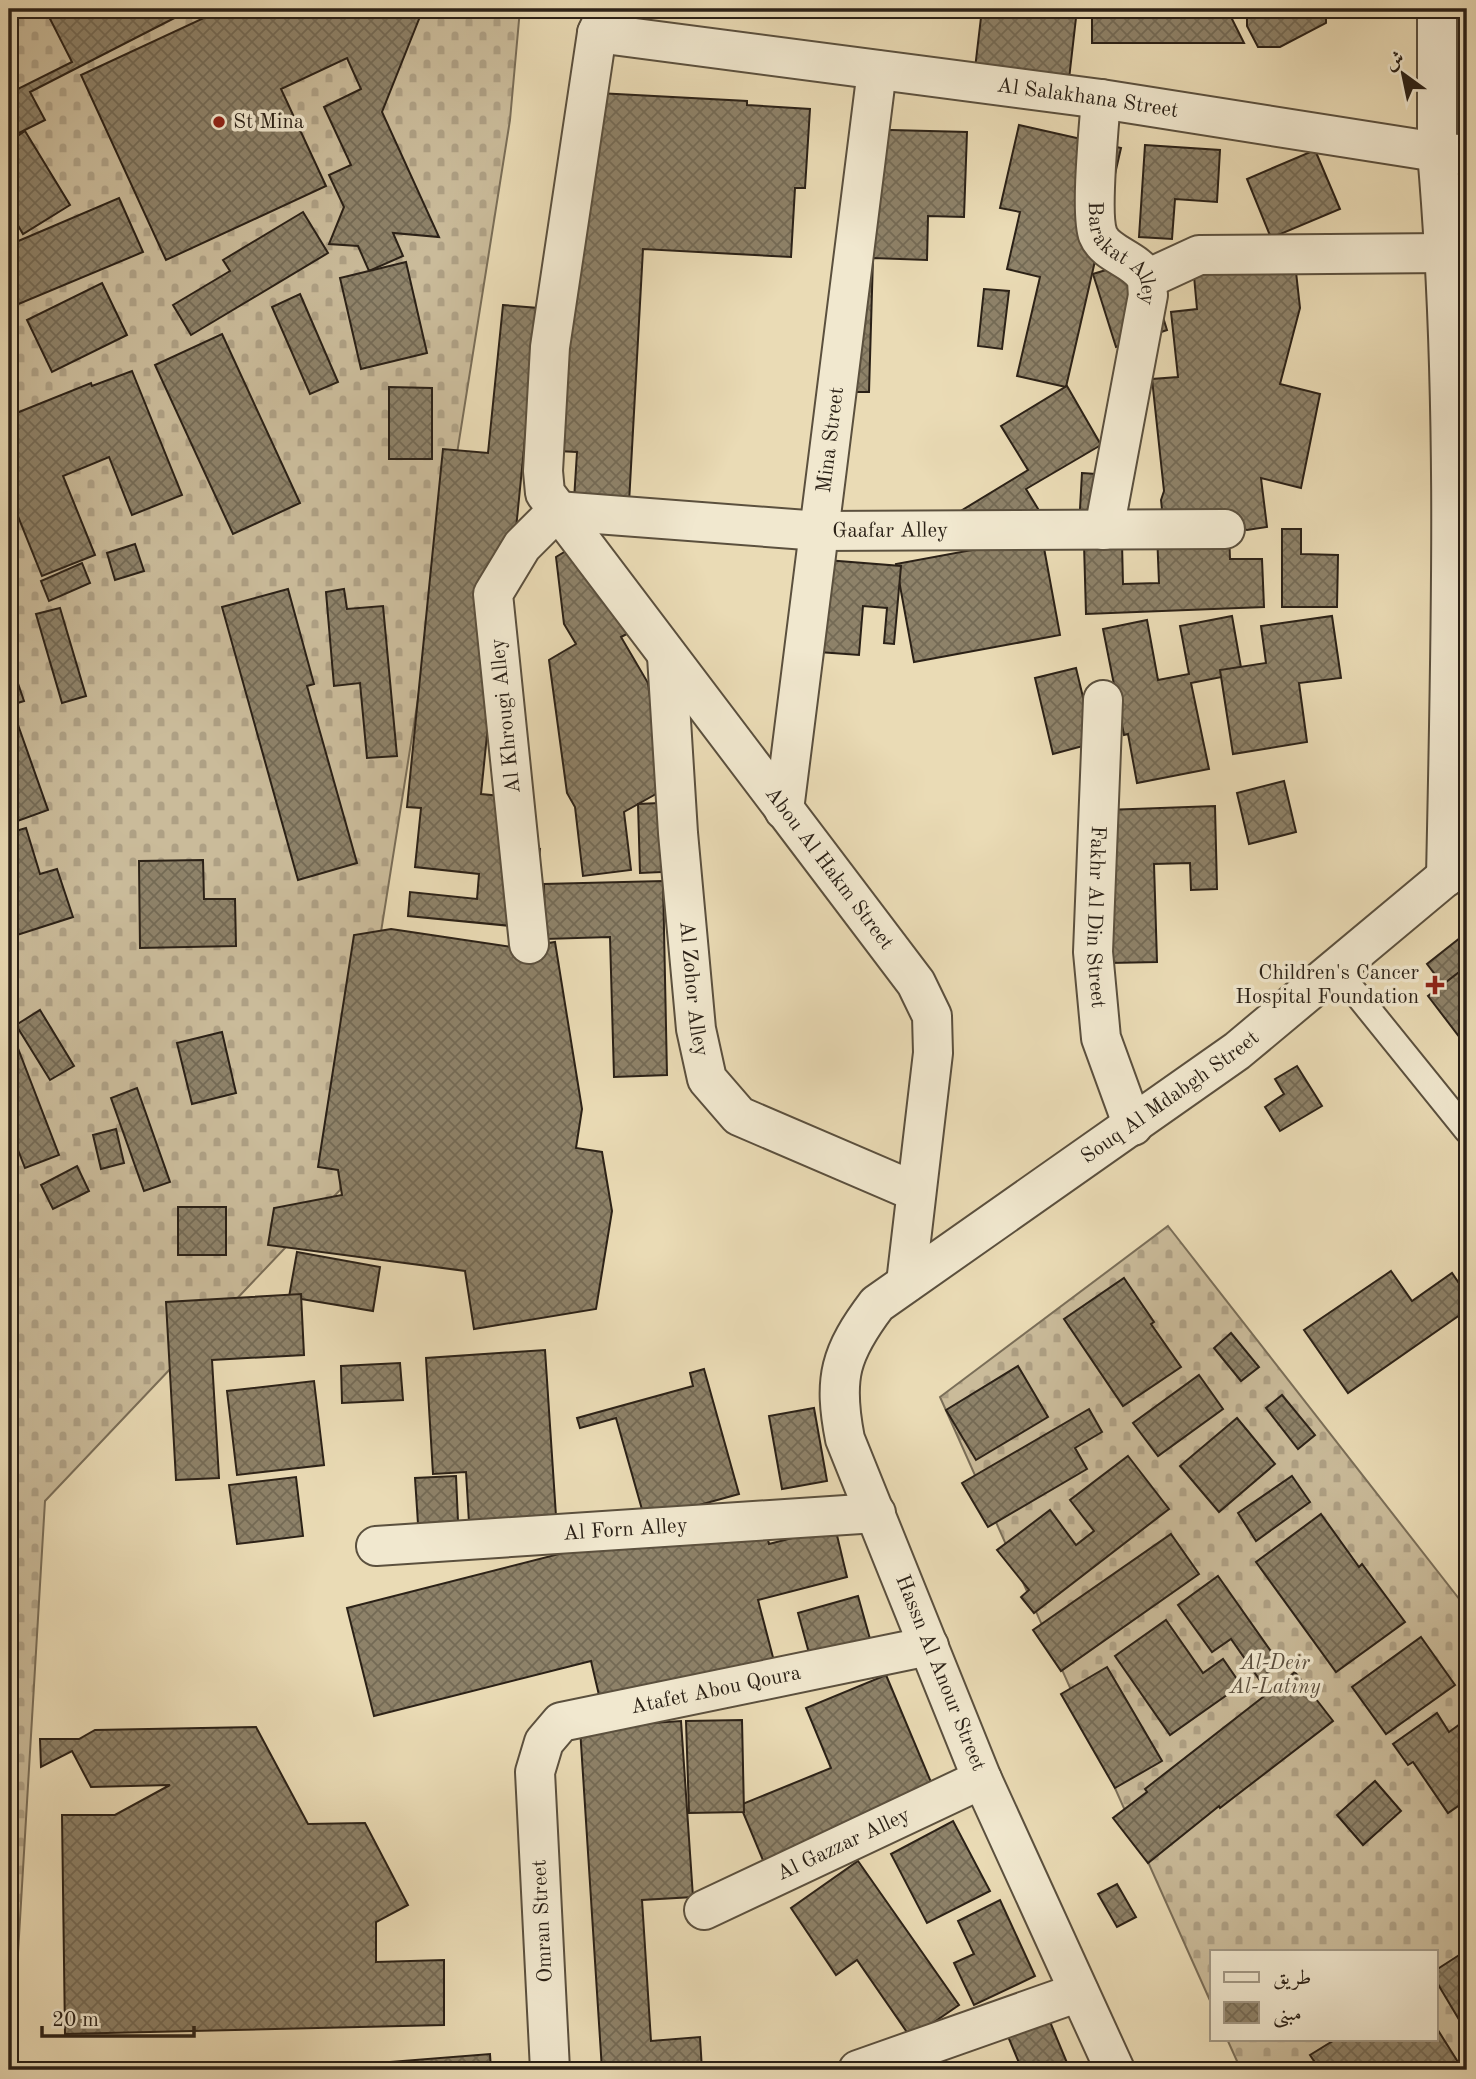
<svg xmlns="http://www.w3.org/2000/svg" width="1476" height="2079" viewBox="0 0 1476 2079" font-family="'Old Standard TT',Amiri,serif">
	<defs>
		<pattern id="cemetery-stones" width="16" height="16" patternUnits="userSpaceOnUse" patternTransform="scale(1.75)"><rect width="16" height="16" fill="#cabb9a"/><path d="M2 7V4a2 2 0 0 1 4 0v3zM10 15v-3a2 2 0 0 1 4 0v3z" fill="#aea084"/></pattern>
		<pattern id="building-cross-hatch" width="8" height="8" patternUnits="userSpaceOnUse" patternTransform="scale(1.75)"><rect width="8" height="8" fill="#8e8269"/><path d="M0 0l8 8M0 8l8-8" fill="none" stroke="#746a55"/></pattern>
	</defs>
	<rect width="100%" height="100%" fill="#eadbb5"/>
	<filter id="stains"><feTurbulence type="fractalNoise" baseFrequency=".00286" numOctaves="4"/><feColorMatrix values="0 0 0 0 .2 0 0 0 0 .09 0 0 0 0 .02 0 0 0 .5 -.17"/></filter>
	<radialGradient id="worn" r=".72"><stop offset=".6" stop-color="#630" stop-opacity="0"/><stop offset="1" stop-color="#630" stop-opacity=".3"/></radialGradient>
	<g fill="url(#cemetery-stones)" stroke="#7a6e58" stroke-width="2">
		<path d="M9,9H520L510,120L340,1190L45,1501L11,2070H9Z"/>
		<path d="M1168,1226L1467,1609V2070H1241L1227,2039H1436V1951H1212V2005L940,1397Z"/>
	</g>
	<g fill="url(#building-cross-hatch)" stroke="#2b2117" stroke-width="2">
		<path d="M45,9H192L30,92L45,120L9,138V81L11,80L16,90L72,62Z"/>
		<path d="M223,9L238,15L241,9H423L382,112L439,237L393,233L403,256L369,271L358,246L329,244L344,207L329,175L351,165L324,107L361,89L347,58L281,89L326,186L166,260L81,75Z"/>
		<path d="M982,9H1077L1068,88L974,77Z"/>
		<path d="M1092,9H1227L1244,43H1092Z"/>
		<path d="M1247,9H1326V23L1280,47H1258L1247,26Z"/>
		<path d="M579,92L747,101V105L810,109L805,188H795L791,257L643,249L629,503L574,500L577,452L558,451Z"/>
		<path d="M1019,125L1121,148L1066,387L1017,376L1040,277L1007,269L1020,212L1000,208Z"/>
		<path d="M852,129L967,132L964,217L928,216L927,260L873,258L869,392H843Z"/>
		<path d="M25,131L70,205L23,234L9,210V142Z"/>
		<path d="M1145,145L1220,150L1217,202L1175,199L1172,239L1139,237Z"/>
		<path d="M1315,150L1340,209L1271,238L1247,179Z"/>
		<path d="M119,198L143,252L9,308V245Z"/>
		<path d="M303,212L328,253L191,335L173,305L230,271L223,260Z"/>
		<path d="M1294,254L1300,308L1280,384L1320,394L1301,488L1261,478L1267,527L1247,530L1218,522L1164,528L1161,500L1164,491L1152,379L1178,377L1171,312L1197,309L1193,265Z"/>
		<path d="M1145,258L1167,330L1116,347L1093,274Z"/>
		<path d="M406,262L427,353L361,369L340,278Z"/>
		<path d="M102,283L127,335L52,372L27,320Z"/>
		<path d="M984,289L1009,291L1002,349L978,346Z"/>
		<path d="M300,294L338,382L310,394L272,307Z"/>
		<path d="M503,305L538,308L514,549L506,548L481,794L513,797L508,846L540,849L532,928L408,916L410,892L477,899L479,874L415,867L421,808L407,807L443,449L488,453Z"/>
		<path d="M222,334L300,503L233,534L155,365Z"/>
		<path d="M132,371L182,495L132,515L109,457L63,476L95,555L42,576L9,494V416L91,383L92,386Z"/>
		<path d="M1067,386L1101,445L1026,489L1049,527L989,563L959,512L1028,470L1001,426Z"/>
		<path d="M389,387L432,388V459H389Z"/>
		<path d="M1082,473L1127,476L1079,527Z"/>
		<path d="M1282,529H1301V554L1338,555L1337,607H1282Z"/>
		<path d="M1229,531L1230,559H1262L1264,607L1086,614L1084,544L1122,543L1123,584L1159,583L1157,533Z"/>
		<path d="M591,536L644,625L621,637L648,683L663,790L624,812L631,870L583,876L575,807L567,793L549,660L576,644L564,624L556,557Z"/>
		<path d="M1042,537L1060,635L914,662L896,564Z"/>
		<path d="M135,544L144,571L115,580L107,553Z"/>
		<path d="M826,560L901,566L894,644L884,643L887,608L863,606L859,655L819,652Z"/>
		<path d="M82,563L90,583L49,601L41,581Z"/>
		<path d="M288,589L314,684L307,686L357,863L298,880L222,607Z"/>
		<path d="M344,589L347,609L383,606L397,756L367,758L360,683L334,686L326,592Z"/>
		<path d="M60,608L86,696L62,703L36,614Z"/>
		<path d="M1232,616L1242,673L1191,683L1209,769L1137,783L1128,734L1124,735L1103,629L1147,620L1158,680L1189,674L1180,626Z"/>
		<path d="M1332,616L1341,678L1299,683L1307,742L1233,754L1220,670L1266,663L1261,626Z"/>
		<path d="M9,657L24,701L11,705L48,810L12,823L9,814Z"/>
		<path d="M1076,668L1094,743L1053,754L1035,678Z"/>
		<path d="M1284,781L1296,832L1249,844L1237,793Z"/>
		<path d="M681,802L684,871L640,873L638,804Z"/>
		<path d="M1215,806L1217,889L1191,890L1190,863L1154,864L1157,962L1110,963L1106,810Z"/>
		<path d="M26,828L40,874L57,869L73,917L17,935L9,909V833Z"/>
		<path d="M203,860L204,899H235L236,946L140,948L139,861Z"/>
		<path d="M663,881L667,1075L614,1077L610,937L545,939L544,884Z"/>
		<path d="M391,929L518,948L555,942L582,1109L576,1148L602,1152L612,1211L596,1309L474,1329L465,1271L268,1245L274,1208L342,1195L338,1170L318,1167L354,935Z"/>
		<path d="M1465,934L1467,937V966L1443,985L1427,964Z"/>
		<path d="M1467,966V1047L1428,996Z"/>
		<path d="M40,1010L74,1066L50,1080L16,1025Z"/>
		<path d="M9,1025L59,1155L25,1168L16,1145L9,1147Z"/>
		<path d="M222,1032L236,1093L192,1104L177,1043Z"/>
		<path d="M1297,1066L1322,1106L1280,1131L1265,1107L1284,1094L1275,1079Z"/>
		<path d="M137,1088L170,1182L144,1191L111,1098Z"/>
		<path d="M116,1129L124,1163L101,1169L93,1135Z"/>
		<path d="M77,1166L89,1191L53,1209L41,1185Z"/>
		<rect x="178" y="1207" width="48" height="48"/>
		<path d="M297,1252L380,1267L373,1311L289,1297Z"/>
		<path d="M1391,1271L1412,1301L1452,1273L1467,1295V1310L1348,1393L1304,1330Z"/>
		<path d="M1124,1278L1154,1322L1151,1324L1181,1367L1123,1406L1064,1319Z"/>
		<path d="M301,1294L304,1355L212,1360L219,1478L176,1480L166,1302Z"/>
		<path d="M1231,1333L1259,1367L1241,1381L1214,1348Z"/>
		<path d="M545,1350L556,1516L469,1522L466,1472L433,1474L426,1358Z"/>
		<path d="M400,1363L403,1400L342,1403L341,1366Z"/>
		<path d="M1018,1366L1048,1417L976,1460L946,1410Z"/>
		<path d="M704,1369L739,1494L645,1520L616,1418L580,1428L577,1418L693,1386L690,1373Z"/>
		<path d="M1199,1375L1223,1409L1158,1456L1133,1423Z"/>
		<path d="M314,1381L324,1465L237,1475L227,1391Z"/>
		<path d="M1282,1395L1315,1435L1298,1449L1266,1408Z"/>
		<path d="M814,1408L827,1481L782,1489L769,1416Z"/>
		<path d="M1089,1409L1102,1432L1075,1448L1087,1469L988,1527L962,1483Z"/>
		<path d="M1237,1418L1275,1464L1219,1512L1180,1466Z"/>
		<path d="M1128,1456L1169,1509L1034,1613L1021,1597L1029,1590L997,1550L1050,1510L1076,1545L1094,1531L1070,1500Z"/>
		<path d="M456,1476L458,1521L418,1524L415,1478Z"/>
		<path d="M1292,1476L1310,1502L1256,1541L1238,1513Z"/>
		<path d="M296,1477L303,1536L237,1544L229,1485Z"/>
		<path d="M759,1503L769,1544L835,1527L847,1577L758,1600L775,1665L602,1708L591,1661L374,1716L347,1608Z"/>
		<path d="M1321,1514L1359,1567L1362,1564L1405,1622L1336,1672L1256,1562Z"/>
		<path d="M1171,1534L1199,1574L1061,1671L1033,1630Z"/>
		<path d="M1218,1576L1280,1664L1259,1679L1231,1639L1212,1652L1178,1605Z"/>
		<path d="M858,1596L872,1646L812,1664L798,1613Z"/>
		<path d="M1166,1620L1203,1673L1223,1659L1241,1685L1170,1735L1115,1656Z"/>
		<path d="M1421,1637L1455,1685L1386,1734L1352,1687Z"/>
		<path d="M1107,1667L1162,1761L1115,1788L1061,1694Z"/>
		<path d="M1295,1672L1333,1721L1220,1808L1219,1806L1148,1863L1113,1818L1147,1792L1145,1789Z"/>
		<path d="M886,1675L936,1794L765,1865L740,1805L831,1768L806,1708Z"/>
		<path d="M1437,1713L1449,1732L1467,1719V1800L1448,1813L1413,1762L1408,1765L1393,1744Z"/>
		<path d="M742,1720L744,1812L689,1813L686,1721Z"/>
		<path d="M681,1721L693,1897L642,1900L651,2041L700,2037L702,2070H602L580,1728Z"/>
		<path d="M256,1727L308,1824L365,1823L408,1905L376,1922V1962L444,1960V2025L65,2034L62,1815H115L170,1785L91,1787L72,1751L41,1767L40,1739H79L95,1730Z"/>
		<path d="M1375,1781L1401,1811L1363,1845L1337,1815Z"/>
		<path d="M953,1821L990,1891L927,1923L891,1854Z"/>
		<path d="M858,1861L959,2005L911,2038L857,1960L836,1975L791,1908Z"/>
		<path d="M1117,1884L1136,1917L1117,1927L1098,1894Z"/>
		<path d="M1000,1900L1035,1976L974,2005L954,1963L974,1954L958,1921Z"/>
		<path d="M1467,1950V2033L1436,1981V1970Z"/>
		<path d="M1048,2017L1070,2070H1022L1007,2034Z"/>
		<path d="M1436,2027L1463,2070H1320L1310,2055L1336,2039H1436Z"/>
		<path d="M490,2054L491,2070H289Z"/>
		<path d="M943,2058L948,2070H914Z"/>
		<path d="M757,2064L758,2070H724Z"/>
	</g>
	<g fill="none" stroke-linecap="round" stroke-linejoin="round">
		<g stroke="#5b503e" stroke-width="28">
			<path id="service" d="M1337,970L1467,1131"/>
		</g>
		<g stroke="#5b503e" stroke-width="42">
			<g id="minor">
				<path id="s1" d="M608,9L597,33L550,347L543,471L545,493L916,983L932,1016L933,1053L906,1283"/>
				<path id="s2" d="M597,33L1101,99L1437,152V9"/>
				<path id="s3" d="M1101,99C1099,126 1090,214 1098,235C1106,255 1137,259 1146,278C1148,283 1147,290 1148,295L1104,530"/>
				<path d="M1147,279L1199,255L1446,253"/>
				<path id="s4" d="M557,511L820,531L1225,529"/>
				<path id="s5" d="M667,656L678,833L696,1029L707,1079L739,1116L916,1192"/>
				<path id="s6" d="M1103,700L1093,952L1101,1038L1133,1126"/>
				<path id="s7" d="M784,810L877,70"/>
				<path d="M1446,877C1451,636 1458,393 1437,152L1467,155"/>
				<path d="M529,944L493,594L522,546L557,511"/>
				<path id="s8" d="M376,1546L876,1513"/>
				<path id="s9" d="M704,1910L982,1779"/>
				<path id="s10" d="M550,2070L535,1772L544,1742L561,1722L929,1646"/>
				<path d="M858,2070L1079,1992"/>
				<path id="s11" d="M1115,2070L982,1779L845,1439C833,1378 840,1353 877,1304L1237,1051L1467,859"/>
			</g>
		</g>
		<use href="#service" stroke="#f1e8cf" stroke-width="24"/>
		<use href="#minor" stroke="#f1e8cf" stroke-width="38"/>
	</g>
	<g fill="#8f2418" stroke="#f1e8cf" stroke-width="2.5">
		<circle cx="219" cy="122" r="7"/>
		<path d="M1431.5 974.5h7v7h7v7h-7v7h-7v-7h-7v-7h7z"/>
	</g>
	<g text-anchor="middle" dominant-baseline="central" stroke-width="7" stroke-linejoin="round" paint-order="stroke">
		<g font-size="21" fill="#2b2117" stroke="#f1e8cf">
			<text stroke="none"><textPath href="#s2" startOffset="495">Al Salakhana Street</textPath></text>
			<text stroke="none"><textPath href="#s3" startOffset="166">Barakat Alley</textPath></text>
			<text stroke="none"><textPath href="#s7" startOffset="373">Mina Street</textPath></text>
			<text stroke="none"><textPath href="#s4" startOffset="334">Gaafar Alley</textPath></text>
			<text transform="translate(506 716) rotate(-96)">Al Khrougi Alley</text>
			<text stroke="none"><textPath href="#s1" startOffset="961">Abou Al Hakm Street</textPath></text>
			<text stroke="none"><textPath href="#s6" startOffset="217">Fakhr Al Din Street</textPath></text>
			<text stroke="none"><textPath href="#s5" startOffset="334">Al Zohor Alley</textPath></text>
			<text stroke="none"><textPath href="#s11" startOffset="1190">Souq Al Mdabgh Street</textPath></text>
			<text stroke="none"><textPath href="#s8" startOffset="250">Al Forn Alley</textPath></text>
			<text transform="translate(940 1673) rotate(68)">Hassn Al Anour Street</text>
			<text stroke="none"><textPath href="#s10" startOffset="514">Atafet Abou Qoura</textPath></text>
			<text stroke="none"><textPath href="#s9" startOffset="154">Al Gazzar Alley</textPath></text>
			<text transform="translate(543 1921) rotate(-93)">Omran Street</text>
		</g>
		<g font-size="21" fill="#2b2117" stroke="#f1e8cf" text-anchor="start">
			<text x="233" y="122">St Mina</text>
			<text x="1419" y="973" text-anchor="end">Children's Cancer<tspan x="1419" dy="24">Hospital Foundation</tspan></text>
		</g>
		<g font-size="21" font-style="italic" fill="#5b4f3e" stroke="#f1e8cf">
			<text x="1275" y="1663">Al-Deir<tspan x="1275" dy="24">Al-Latiny</tspan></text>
		</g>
	</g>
	<rect width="1476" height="2079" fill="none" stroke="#eadbb5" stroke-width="35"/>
	<rect x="10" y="10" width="1455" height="2058" fill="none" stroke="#2b2117" stroke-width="3.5"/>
	<rect x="18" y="18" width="1441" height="2044" fill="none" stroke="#2b2117" stroke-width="2"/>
	<rect x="1210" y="1950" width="228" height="91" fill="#f1e8cf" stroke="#a29885" stroke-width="2"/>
	<rect x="1224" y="1972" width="35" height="10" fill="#f1e8cf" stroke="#a29885" stroke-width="2"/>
	<text x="1273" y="1984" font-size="21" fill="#2b2117">طريق</text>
	<rect x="1224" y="2002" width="35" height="21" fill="url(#building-cross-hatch)" stroke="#a29885" stroke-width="2"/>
	<text x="1273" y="2020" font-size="21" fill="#2b2117">مبنى</text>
	<g transform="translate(1403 74) rotate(327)" stroke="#f1e8cf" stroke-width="5" paint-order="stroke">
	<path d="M0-5L12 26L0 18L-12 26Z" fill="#2b2117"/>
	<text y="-10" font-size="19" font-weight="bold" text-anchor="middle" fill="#2b2117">ش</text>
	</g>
	<path d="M42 2026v10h152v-10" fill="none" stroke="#2b2117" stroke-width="3.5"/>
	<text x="52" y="2026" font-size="21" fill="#2b2117" stroke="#f1e8cf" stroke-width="5" paint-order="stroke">20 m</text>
	<rect width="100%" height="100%" filter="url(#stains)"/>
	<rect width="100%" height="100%" fill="url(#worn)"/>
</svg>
